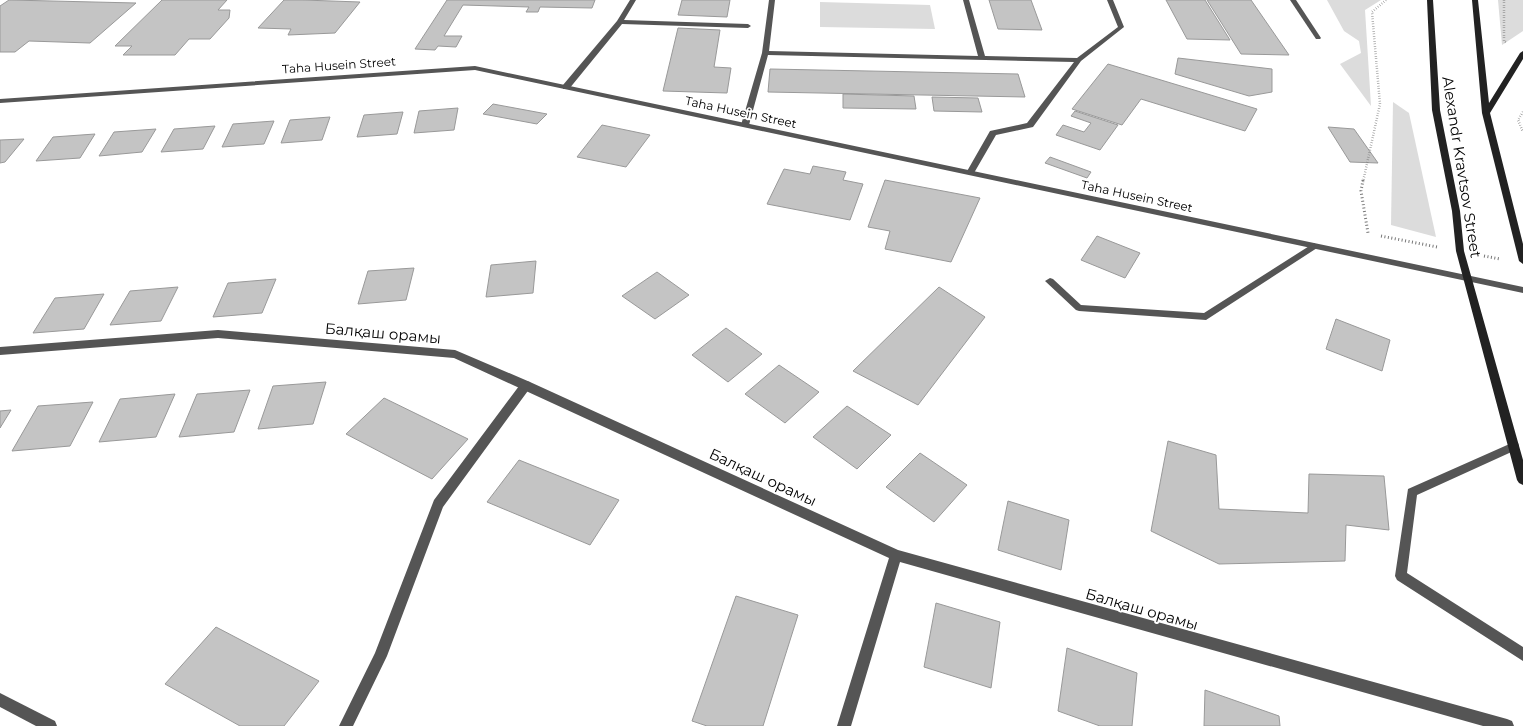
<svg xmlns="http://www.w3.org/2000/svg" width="1523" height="726" viewBox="0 0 1523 726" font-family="Montserrat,sans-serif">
	<rect width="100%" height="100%" fill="#fff"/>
	<g fill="#dcdcdc">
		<path d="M1327,0H1381L1365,10L1371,106L1340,64L1361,53L1359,41L1344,31Z"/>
		<path d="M1498,0H1523V31L1502,45Z"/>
		<path d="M820,2L930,5L935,29L820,27Z"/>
		<path d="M1393,102L1409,113L1436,237L1391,225Z"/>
	</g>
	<g fill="#c4c4c4" stroke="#999">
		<path d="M9,0H10L136,3L90,43L29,41L15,52H0V6Z"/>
		<path d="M162,0H227L218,10H230L229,18L210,39H189L175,55H123L132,46H115Z"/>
		<path d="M284,0H303L360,2L335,33L288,35L291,29L258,28Z"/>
		<path d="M447,0H595L592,8L540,7L538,12H526L529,7L463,5L444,36H462L456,47L438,46L435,50L415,49Z"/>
		<path d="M682,0H730L727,17L678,15Z"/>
		<path d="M989,0H1031L1042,30L998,29Z"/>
		<path d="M1166,0H1205L1230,40L1187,39Z"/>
		<path d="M1207,0H1251L1289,55L1241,54Z"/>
		<path d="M678,28L720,30L714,67L731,68L727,93L663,91Z"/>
		<path d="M1178,58L1272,69V92L1249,96L1175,74Z"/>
		<path d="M1108,64L1257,109L1245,131L1141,99L1122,125L1072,109Z"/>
		<path d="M770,69L1018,74L1025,97L768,92Z"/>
		<path d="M843,94L914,96L916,109L843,108Z"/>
		<path d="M932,97L978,98L982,112L934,111Z"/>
		<path d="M493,104L547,114L537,124L483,114Z"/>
		<path d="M458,108L454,130L414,133L419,111Z"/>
		<path d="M1075,111L1118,125L1100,150L1056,135L1063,125L1084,132L1091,123L1071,116Z"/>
		<path d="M403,112L397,134L357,137L364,115Z"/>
		<path d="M330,117L322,140L281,143L290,120Z"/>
		<path d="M274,121L264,144L222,147L233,124Z"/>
		<path d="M602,125L650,135L626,167L577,157Z"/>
		<path d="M215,126L203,149L161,152L174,129Z"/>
		<path d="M1328,127L1354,129L1378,163L1350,162Z"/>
		<path d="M156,129L142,152L99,156L114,132Z"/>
		<path d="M95,134L80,158L36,161L53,137Z"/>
		<path d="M24,139L5,162L0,163V140Z"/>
		<path d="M1050,157L1091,172L1087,178L1045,163Z"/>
		<path d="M813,166L846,172L843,180L863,184L850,220L767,204L784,169L810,174Z"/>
		<path d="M885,180L980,198L951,262L885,249L890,231L868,227Z"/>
		<path d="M1097,236L1140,253L1125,278L1081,260Z"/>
		<path d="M536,261L533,293L486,297L491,265Z"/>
		<path d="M414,268L406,300L358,304L368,271Z"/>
		<path d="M657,272L689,295L655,319L622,296Z"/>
		<path d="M276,279L262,313L213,317L228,283Z"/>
		<path d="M178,287L161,321L110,325L130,291Z"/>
		<path d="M939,287L985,317L918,405L853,371Z"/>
		<path d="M104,294L84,329L33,333L55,298Z"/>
		<path d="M1336,319L1390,340L1382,371L1326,349Z"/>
		<path d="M726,328L762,354L728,382L692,355Z"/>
		<path d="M779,365L819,392L785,423L745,394Z"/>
		<path d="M326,382L313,424L258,429L273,386Z"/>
		<path d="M250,390L234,432L179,437L197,394Z"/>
		<path d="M175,394L156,437L99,442L120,399Z"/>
		<path d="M384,398L468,439L432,479L346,434Z"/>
		<path d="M93,402L70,446L12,451L38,406Z"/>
		<path d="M847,406L891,435L857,469L813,437Z"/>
		<path d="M11,410L0,428V411Z"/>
		<path d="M1168,441L1216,455L1219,509L1308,513L1309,474L1384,476L1389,530L1346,525L1345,561L1219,564L1151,531Z"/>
		<path d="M920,453L967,485L934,522L886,487Z"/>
		<path d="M519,460L619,500L590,545L487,502Z"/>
		<path d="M1008,501L1069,520L1061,570L998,550Z"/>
		<path d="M736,596L798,615L763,726H707L692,721Z"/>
		<path d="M936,603L1000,622L991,688L924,667Z"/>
		<path d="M216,627L319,681L284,726H240L165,684Z"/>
		<path d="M1067,648L1137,673L1132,726H1100L1058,711Z"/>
		<path d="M1205,690L1279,716L1280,726H1204Z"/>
	</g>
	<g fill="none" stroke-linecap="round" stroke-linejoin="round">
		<g stroke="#777" stroke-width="2.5" stroke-dasharray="0.5 2" stroke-linecap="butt">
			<path d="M1504,0V41L1507,43"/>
			<path d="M1523,112L1518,120L1523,132"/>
			<path d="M1363,182L1380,104L1372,12L1386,0"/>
		</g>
		<g stroke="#777" stroke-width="3" stroke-dasharray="1 2.5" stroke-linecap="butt">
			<path d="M1363,180L1361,191L1368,233L1370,234"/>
			<path d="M1381,236L1437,247"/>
			<path d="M1484,256L1500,259"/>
		</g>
		<g fill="#555" fill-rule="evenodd">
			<path d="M630,0H636L624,20L748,24L751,26L748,28L622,24L569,89H563V85L617,21Z"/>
			<path d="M769,0H775L769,51L978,56L963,0H969L985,56L1077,58L1118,27L1107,0H1113L1124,27L1081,61L1033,127L996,135L974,173L970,175L966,173L990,131L1027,123L1074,62L768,55L749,125L745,127L741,125L762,53Z"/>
			<path d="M1290,0H1296L1321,38L1320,39H1316Z"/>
			<path d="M1314,243L1318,246L1317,248L1206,320L1079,311L1076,310L1045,281L1050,278L1053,279L1081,305L1204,313Z"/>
			<path d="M526,381L530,382L531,385L530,388L443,507L387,656L353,726H339L375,653L434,500L522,382Z"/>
			<path d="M1514,442L1518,443L1519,446L1518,449L1417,495L1407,573L1523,647V661L1397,580L1395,576L1408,489Z"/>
			<path d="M0,693L55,721L57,726H36L0,707Z"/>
		</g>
		<path fill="#555" fill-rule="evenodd" d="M218,330L455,350L530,382L898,550L1507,719L1512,721L1514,726H1483L900,562L851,726H837L889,558L454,358L218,338L0,355V347Z"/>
		<path fill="#555" fill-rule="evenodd" d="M475,66L1523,287V293L475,70L0,103V99Z"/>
		<g fill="#222" fill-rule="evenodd">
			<path d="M1427,0H1433L1440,110L1460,211L1464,251L1523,460V485L1519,483L1517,480L1456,251L1452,211L1432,110Z"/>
			<path d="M1472,0H1478L1489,103L1520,53L1523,51V59L1490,113L1523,244V264L1519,261L1482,113Z"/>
		</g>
	</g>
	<g text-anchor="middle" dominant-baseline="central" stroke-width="4" stroke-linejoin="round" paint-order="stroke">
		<g font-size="12" fill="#000" stroke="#fff">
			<text transform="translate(339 65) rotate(-4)">Taha Husein Street</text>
			<text transform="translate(741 112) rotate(12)">Taha Husein Street</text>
			<text transform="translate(1137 196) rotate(12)">Taha Husein Street</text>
		</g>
		<g font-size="15" fill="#000" stroke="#fff">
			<text transform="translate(1462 167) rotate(81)">Alexandr Kravtsov Street</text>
			<text transform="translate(383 333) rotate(5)">Балқаш орамы</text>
			<text transform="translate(763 477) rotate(25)">Балқаш орамы</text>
			<text transform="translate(1142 609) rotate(16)">Балқаш орамы</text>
		</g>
	</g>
</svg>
